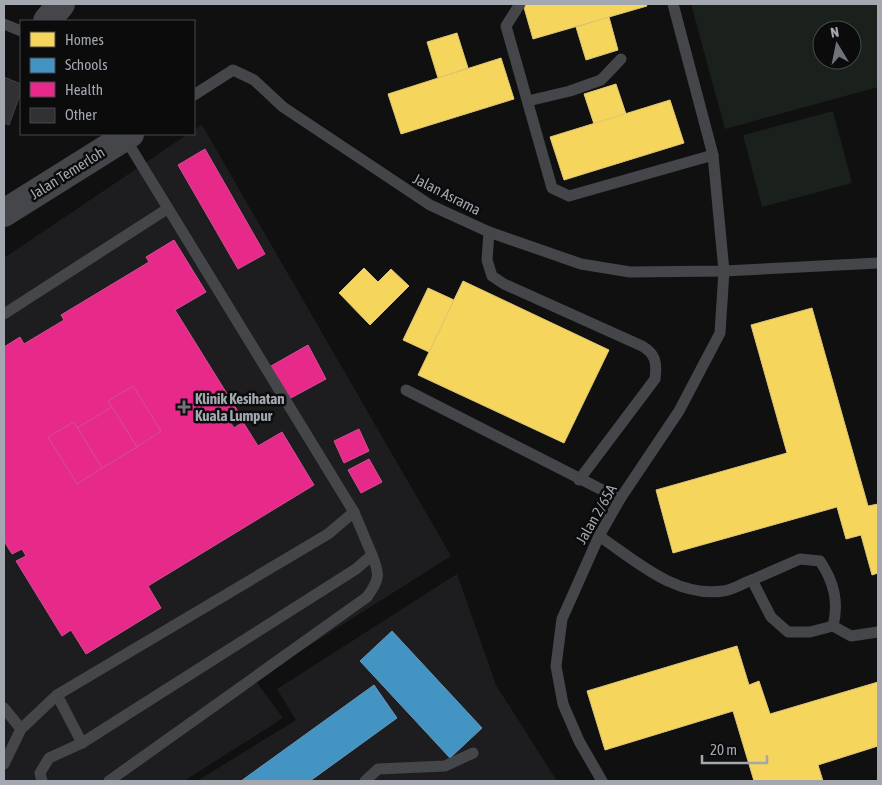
<svg xmlns="http://www.w3.org/2000/svg" width="882" height="785" viewBox="0 0 882 785" font-family="'Asap Condensed',sans-serif">
	<rect width="100%" height="100%" fill="#101011"/>
	<g fill="#1d1d1f">
		<path d="M202,125L451,556L255,680L283,718L184,781H4V258L188,134H194V130Z"/>
		<path d="M457,574L496,685L557,781H197L296,720L277,689Z"/>
	</g>
	<g fill="#1a201b" fill-rule="evenodd">
		<path d="M691,4H878V87L725,129ZM822,30H852V60H822Z"/>
		<path d="M833,111L852,183L762,207L743,135Z"/>
	</g>
	<g fill="#f6d55c" stroke="#ddc775">
		<path d="M523,4H646L647,6L533,39Z"/>
		<path d="M609,17L618,50L586,60L576,27Z"/>
		<path d="M457,33L468,68L438,78L427,42Z"/>
		<path d="M501,58L514,99L401,134L388,94Z"/>
		<path d="M616,84L626,114L594,124L584,94Z"/>
		<path d="M670,100L684,143L564,180L550,137Z"/>
		<path d="M364,268L378,282L391,269L409,286L370,325L339,293Z"/>
		<path d="M463,281L609,350L564,443L418,375Z"/>
		<path d="M428,288L454,300L429,352L403,340Z"/>
		<path d="M812,308L868,506L878,504V573L872,575L861,535L846,539L837,507L673,553L656,490L787,453L751,325Z"/>
		<path d="M737,646L749,685L759,681L770,714L878,682V746L818,765L823,781H754L733,711L605,750L587,691Z"/>
	</g>
	<g fill="#4393c3" stroke="#6099bd">
		<path d="M392,631L482,728L450,758L360,661Z"/>
		<path d="M374,685L397,718L310,781H241Z"/>
	</g>
	<g fill="#e7298a" stroke="#d24f95">
		<path d="M205,149L265,254L238,269L178,165Z"/>
		<path d="M174,240L206,292L175,310L239,413L229,420L234,428L243,422L258,446L282,432L314,485L148,586L161,608L86,654L71,630L62,636L16,561L26,556L22,549L12,554L4,541V347L20,337L24,344L64,320L61,315L149,262L146,257Z"/>
		<path d="M308,345L326,379L289,399L271,366Z"/>
		<path d="M133,386L161,431L137,447L108,401Z"/>
		<path d="M112,407L137,447L102,468L77,428Z"/>
		<path d="M74,422L102,468L77,484L48,437Z"/>
		<path d="M359,429L369,451L344,463L334,441Z"/>
		<path d="M369,459L382,482L361,493L348,470Z"/>
	</g>
	<path fill="#313133" stroke="#404144" d="M4,77L21,84V92L9,125L4,123Z"/>
	<g fill="none" stroke-linecap="round" stroke-linejoin="round">
		<g stroke="#444649" stroke-width="11">
			<path d="M520,4L506,26L552,188L569,196L713,155"/>
			<path d="M4,24L21,31"/>
			<path d="M194,95L233,70L254,80L283,107L430,205L489,232L581,264L630,272L724,271L878,263"/>
			<path d="M528,101L570,91L601,80L621,59"/>
			<path d="M489,232L487,260L492,276L504,284L642,346C656,354 657,363 655,379L579,480"/>
			<path d="M4,314L167,209"/>
			<path d="M406,390L620,499"/>
			<path d="M599,536C636,561 676,598 723,591C733,590 743,583 752,580"/>
			<path d="M800,559L820,561C834,582 839,602 833,626L810,632H788L771,617L752,580Z"/>
			<path d="M833,626L851,636L878,632"/>
			<path d="M57,695L82,743"/>
			<path d="M4,708L21,729"/>
			<path d="M4,764L21,729L57,695L328,534L354,512"/>
			<path d="M42,781L40,773L49,758L82,743L356,569L372,555L354,512L125,138"/>
			<path d="M109,781L367,597C380,579 380,575 372,555"/>
			<path d="M365,781L378,769L445,766L473,753"/>
			<path d="M602,781L579,741L563,704L556,666L562,619L599,536L620,499L679,411L720,333L724,271L713,155L673,4"/>
		</g>
		<g stroke="#444649" stroke-width="28">
			<path d="M47,21L61,4"/>
			<path d="M4,213L130,134"/>
		</g>
	</g>
	<path fill="#6f7278" stroke="#0b0b0c" stroke-width="2" d="M181.5 399.5h5v5h5v5h-5v5h-5v-5h-5v-5h5z"/>
	<g text-anchor="middle" dominant-baseline="central" stroke-width="5" stroke-linejoin="round" paint-order="stroke">
		<g font-size="15" fill="#a2a7b0" stroke="#0b0b0c">
			<text transform="translate(67 173) rotate(-32)">Jalan Temerloh</text>
			<text transform="translate(447 194) rotate(27)">Jalan Asrama</text>
			<text transform="translate(596 514) rotate(-60)">Jalan 2/65A</text>
		</g>
		<g font-size="15" font-weight="bold" fill="#a2a7b0" stroke="#0b0b0c" text-anchor="start">
			<text x="195" y="398">Klinik Kesihatan<tspan x="195" dy="17">Kuala Lumpur</tspan></text>
		</g>
	</g>
	<rect width="882" height="785" fill="none" stroke="#a2a7b0" stroke-width="10"/>
	<rect x="20" y="20" width="175" height="115" fill="#0b0b0c" stroke="#47494e"/>
	<rect x="30" y="32" width="25" height="15" fill="#f6d55c" stroke="#47494e"/>
	<text x="65" y="45" font-size="15" fill="#a2a7b0">Homes</text>
	<rect x="30" y="58" width="25" height="15" fill="#4393c3" stroke="#47494e"/>
	<text x="65" y="70" font-size="15" fill="#a2a7b0">Schools</text>
	<rect x="30" y="82" width="25" height="15" fill="#e7298a" stroke="#47494e"/>
	<text x="65" y="95" font-size="15" fill="#a2a7b0">Health</text>
	<rect x="30" y="108" width="25" height="15" fill="#313133" stroke="#47494e"/>
	<text x="65" y="120" font-size="15" fill="#a2a7b0">Other</text>
	<g transform="translate(837 45) rotate(350)"><circle r="24" fill="#0b0b0c" stroke="#47494e"/>
	<path d="M0-4L9 19L0 12L-9 19Z" fill="#6f7278"/>
	<text y="-8" font-size="14" font-weight="bold" text-anchor="middle" fill="#a2a7b0">N</text>
	</g>
	<path d="M702 755v8h65v-8" fill="none" stroke="#a2a7b0" stroke-width="2.5"/>
	<text x="710" y="755" font-size="15" fill="#a2a7b0" stroke="#0b0b0c" stroke-width="4" paint-order="stroke">20 m</text>
</svg>
